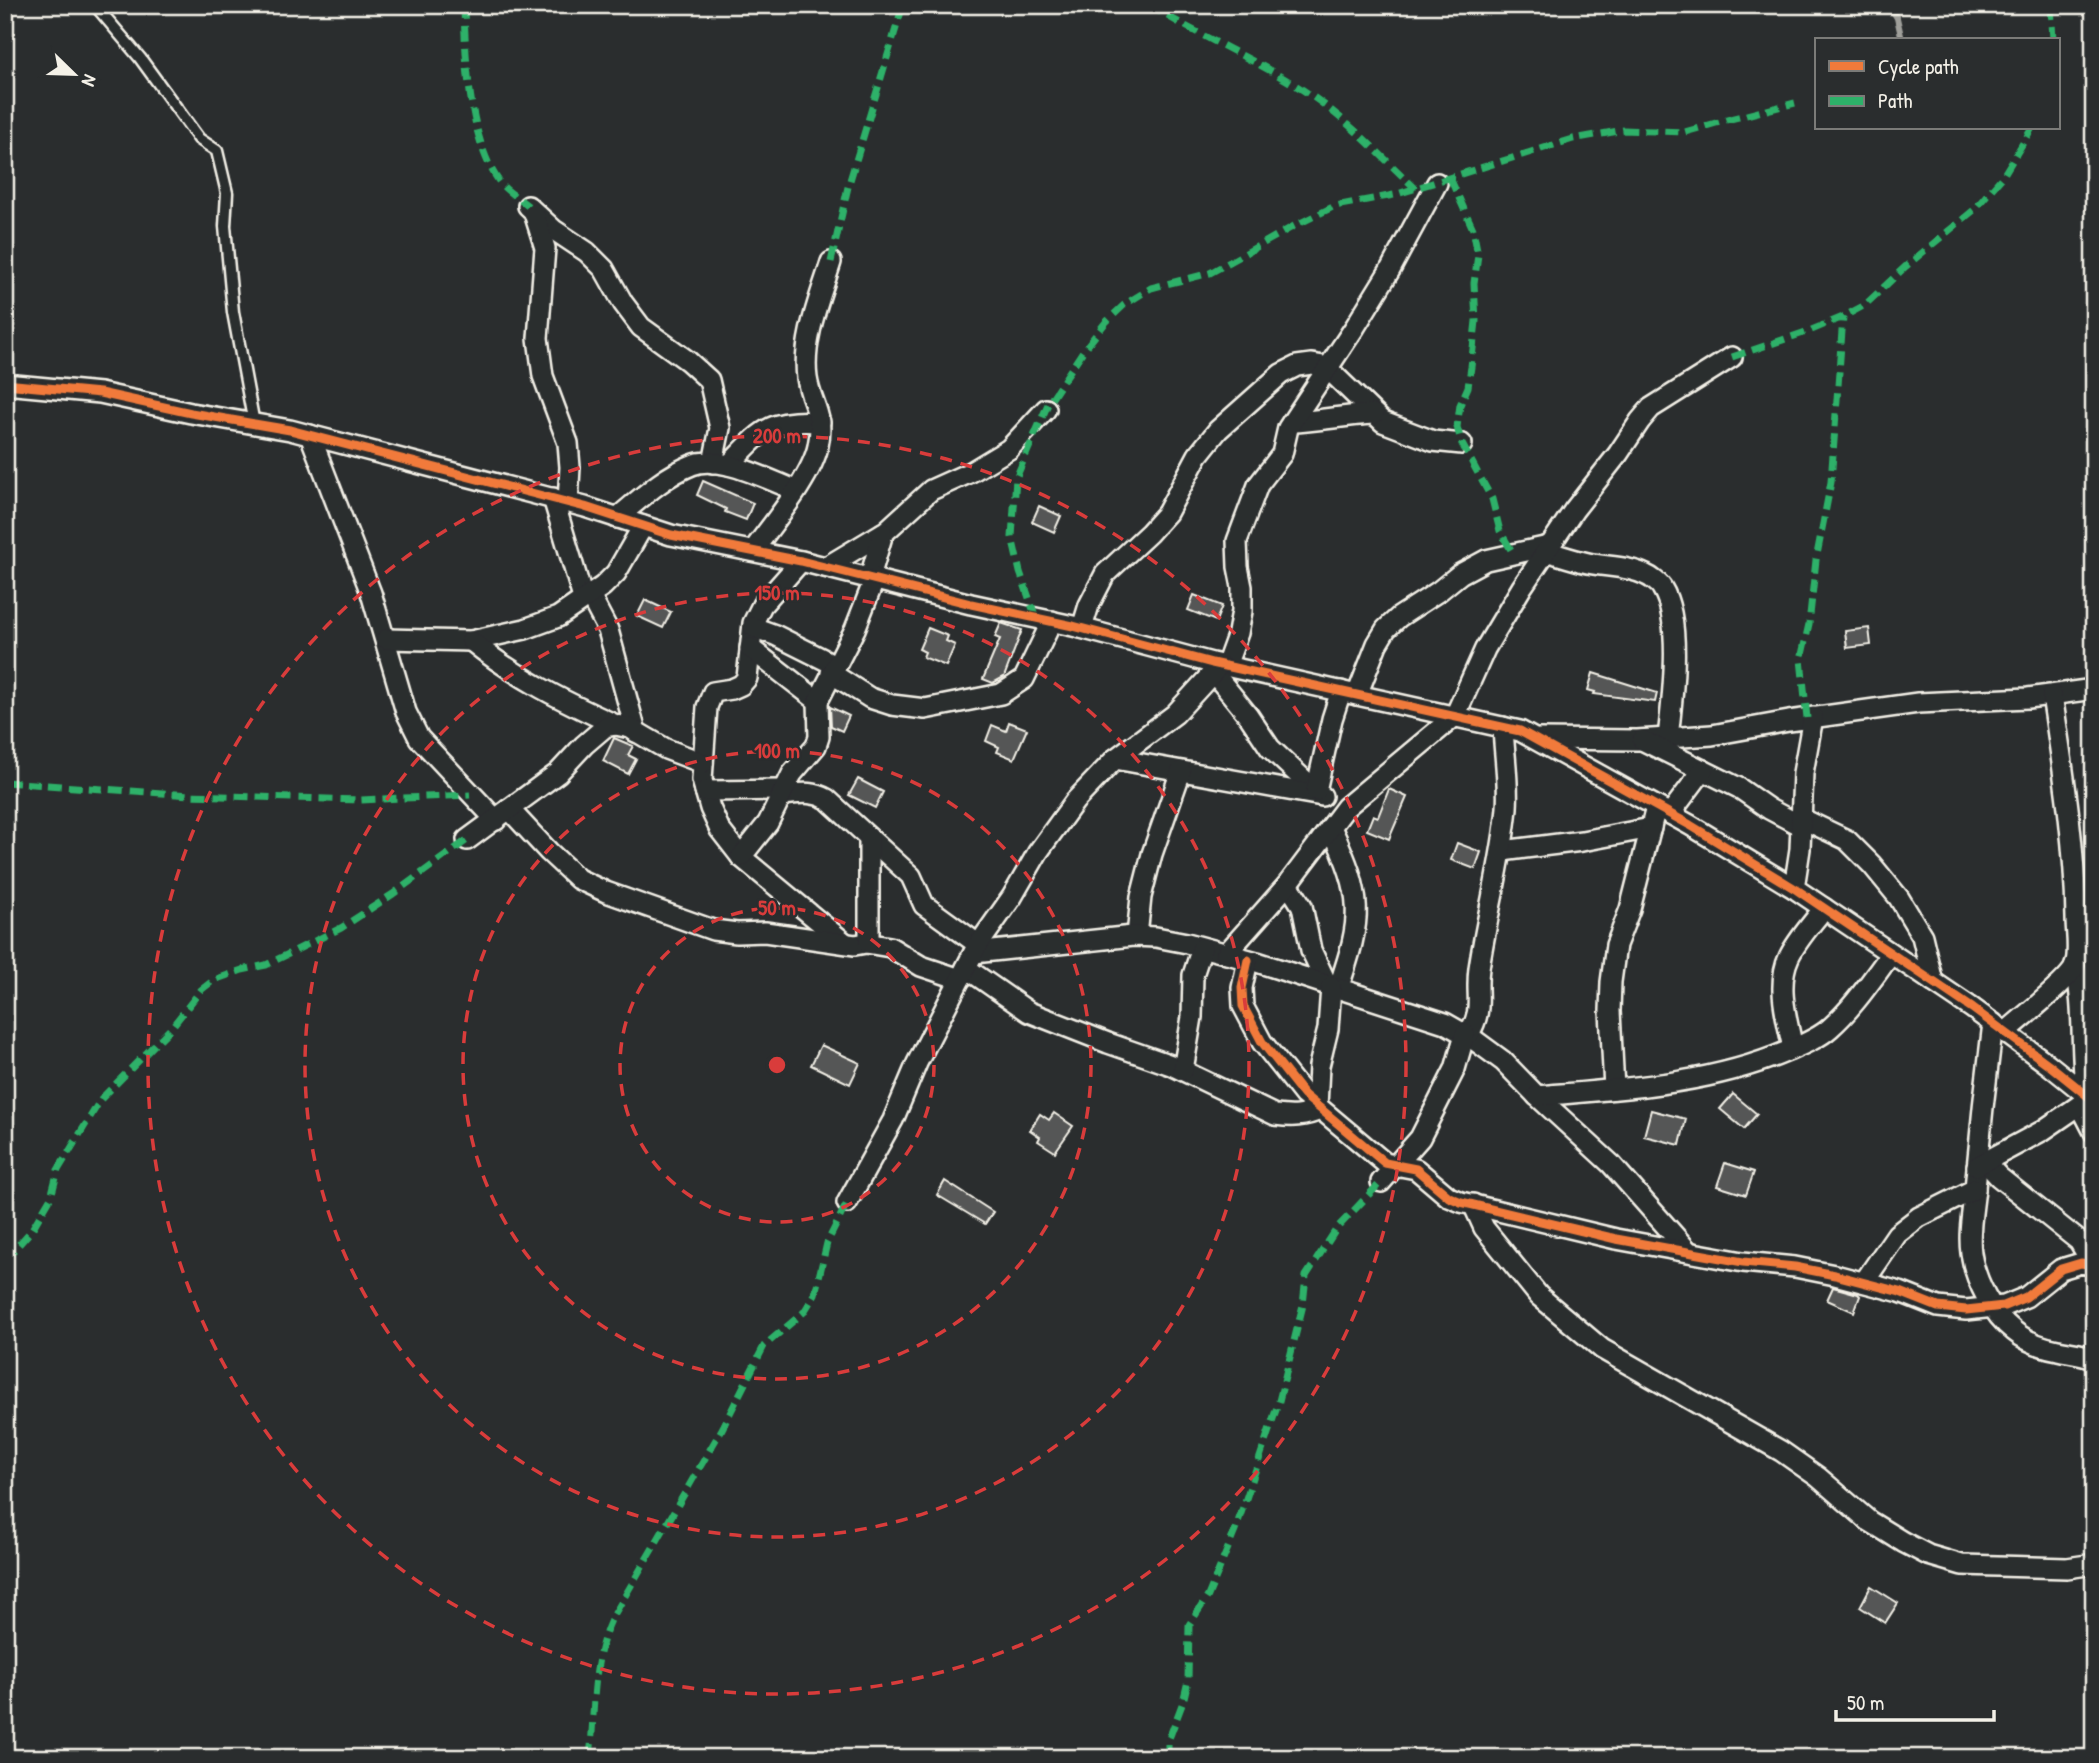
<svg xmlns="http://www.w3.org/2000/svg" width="2099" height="1763" viewBox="0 0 2099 1763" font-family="'Patrick Hand',sans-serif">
	<rect width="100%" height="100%" fill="#2a2d2e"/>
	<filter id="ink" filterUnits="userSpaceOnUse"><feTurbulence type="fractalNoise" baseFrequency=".0143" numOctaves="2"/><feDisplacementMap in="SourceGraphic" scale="14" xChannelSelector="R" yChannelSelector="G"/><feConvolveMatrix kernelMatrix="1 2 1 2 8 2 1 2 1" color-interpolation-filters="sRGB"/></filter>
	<g filter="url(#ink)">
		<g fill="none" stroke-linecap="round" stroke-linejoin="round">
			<path stroke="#9f9f9a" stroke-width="6" d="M1889,5L1897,18L1902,40"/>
		</g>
		<g fill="#555756" stroke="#f4f1e8" stroke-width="2">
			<path d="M703,481L753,503L746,520L725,512L726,509L697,495Z"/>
			<path d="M1039,506L1061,516L1054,532L1032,522Z"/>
			<path d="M1194,595L1222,606L1216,621L1188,610Z"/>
			<path d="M645,600L671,612L663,628L637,616Z"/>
			<path d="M1001,623L1022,630L1004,677L993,683L983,679L1000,639L995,637Z"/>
			<path d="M928,628L948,636L946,641L955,645L946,666L923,657L925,652L919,649Z"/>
			<path d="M1869,628L1871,645L1847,648L1845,631Z"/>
			<path d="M1593,673L1657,693L1655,702L1594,694L1595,692L1588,690Z"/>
			<path d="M830,707L849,716L842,731L831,726Z"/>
			<path d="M1009,722L1027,729L1014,759L997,752L999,747L986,741L992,725L1006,731Z"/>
			<path d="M614,738L633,746L628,755L636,759L628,774L603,761Z"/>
			<path d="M858,779L883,792L875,808L849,795Z"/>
			<path d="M1389,789L1407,797L1389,839L1367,830L1373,815L1378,817Z"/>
			<path d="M1457,843L1481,852L1475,869L1451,860Z"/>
			<path d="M821,1045L860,1063L850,1084L811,1065Z"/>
			<path d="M1733,1094L1757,1114L1744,1129L1720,1109Z"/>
			<path d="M1651,1110L1686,1119L1680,1145L1644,1136Z"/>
			<path d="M1054,1113L1073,1126L1055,1152L1038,1141L1040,1137L1030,1130L1040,1114L1049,1120Z"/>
			<path d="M1725,1163L1754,1172L1746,1195L1717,1186Z"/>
			<path d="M945,1181L993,1212L985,1224L937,1195Z"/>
			<path d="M1833,1287L1858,1294L1860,1296L1854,1312L1827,1300Z"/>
			<path d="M1871,1586L1898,1603L1885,1623L1860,1607Z"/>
		</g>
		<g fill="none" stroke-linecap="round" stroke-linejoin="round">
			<g stroke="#f4f1e8" stroke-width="15">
				<path id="lane" d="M95,5L140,58L199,139L217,151L227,193L225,226L233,312L254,424"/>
			</g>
			<g stroke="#f4f1e8" stroke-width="24">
				<g id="street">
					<path d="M528,206L554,230L587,252L604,269L623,303L641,327L688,361L709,380L720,428L713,463"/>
					<path d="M534,213L545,248L538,338L543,376L568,443L570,467L568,503"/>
					<path d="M1328,369L1383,422L1433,441L1462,444"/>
					<path d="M5,384L100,393L191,413L290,430L585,507L671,535L801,561L971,604L1073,626L1212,663L1520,731L1690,825L1797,890L1972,1008L2048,1064L2094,1101"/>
					<path d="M1292,422C1320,421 1346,415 1374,414"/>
					<path d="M310,435L371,593L406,712L419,738L496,820"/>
					<path d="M729,465C762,431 769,418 820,422"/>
					<path d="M553,498L583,598"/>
					<path d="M617,518C640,499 664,476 692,465C719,454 769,480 795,490"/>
					<path d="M753,551C772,524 812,477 818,446C825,414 811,405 807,378C802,340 820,298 831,262"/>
					<path d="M1546,551C1560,555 1574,560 1588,563C1607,567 1628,566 1646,575C1651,577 1660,584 1662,588C1683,621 1672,700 1668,738"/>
					<path d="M801,561L762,605L753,623L747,678L741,685L732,689L713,692L707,707L702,780L710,808L720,830L741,857L845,943"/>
					<path d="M826,567L886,531L931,490L971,472L1009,449L1046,409"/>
					<path d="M870,577L883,533"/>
					<path d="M589,594L608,630L636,732"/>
					<path d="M753,627L775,635L835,665"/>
					<path d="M1082,628L1089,605L1105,574L1149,533L1167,513L1198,455L1218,430L1281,374L1297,366L1312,364L1329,367"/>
					<path d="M386,639L471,641L525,629L558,617L603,586L616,573L643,526"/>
					<path d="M471,641C515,677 565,702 616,725"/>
					<path d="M750,648L818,701"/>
					<path d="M1226,666L1238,633L1242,611V587L1238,567L1237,541L1258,485L1282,454L1288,428L1355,327L1390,270L1437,183"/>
					<path d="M1213,672L1248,715L1270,748L1319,794"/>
					<path d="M831,673L870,698L892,705L925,709L1001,694L1024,679L1052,621"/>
					<path d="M1357,695L1377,644L1386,629L1399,617L1439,591L1460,574L1486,560L1549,546"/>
					<path d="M1539,739L1637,740L1712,735L1789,721L1918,703L2028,698L2094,689"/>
					<path d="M1642,740L1739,788L1769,809L1801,826"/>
					<path d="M1115,759L1322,796"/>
					<path d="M705,791L783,790"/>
					<path d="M1316,791L1332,719L1341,691"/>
					<path d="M780,795C797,794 812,790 827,799L911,876L924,905L979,945"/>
					<path d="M509,809L549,852L578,879L606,892L713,930L737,933L765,932L855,945L866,943L890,947L921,966L960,979"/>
					<path d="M1670,814L1703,770"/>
					<path d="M1801,818L1847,840L1872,865L1899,898L1922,936L1933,982"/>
					<path d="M1331,827C1364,898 1363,916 1338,989"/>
					<path d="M467,840L558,773L584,745L605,727L616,725L630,728L666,749L703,763"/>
					<path d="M1502,851L1582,841L1651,828"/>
					<path d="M741,857L768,823L792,774L816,746L819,737L818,701L855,629L875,578"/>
					<path d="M1288,884L1302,906L1311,950L1328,986"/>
					<path d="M1794,888L1800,849L1803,773L1813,717"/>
					<path d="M1137,936L1141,897L1152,854L1181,771"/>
					<path d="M869,943V838"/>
					<path d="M974,953L1133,936L1156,937L1187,943L1257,962L1445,1023L1473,1039L1503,1061L1537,1096L1611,1164L1688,1251"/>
					<path d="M1226,954L1288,884L1346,807L1455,716L1485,649L1522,587L1574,510L1618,454L1640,421L1651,408L1732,357"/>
					<path d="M1248,960L1242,988L1243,1006L1262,1042L1304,1095L1385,1163L1416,1169L1449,1197L1461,1202L1616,1239L1743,1262L1795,1267L1835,1275L1900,1292L1938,1307L1966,1310L2004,1306L2026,1297L2061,1269L2081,1263L2094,1265"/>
					<path d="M2075,964C2085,1007 2080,1051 2086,1095"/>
					<path d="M966,968L1029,1012L1108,1043L1171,1065L1275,1115C1292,1117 1305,1117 1320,1110"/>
					<path d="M1993,1023C1986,1078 1980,1133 1975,1188C1973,1209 1968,1232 1971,1253C1975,1280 1992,1314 2014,1331C2027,1342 2042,1347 2058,1350C2070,1353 2083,1353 2094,1359"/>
					<path d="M2006,1032C2019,1020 2070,980 2075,966C2080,952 2076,933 2076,918C2075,843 2063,769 2052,695"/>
					<path d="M1468,1036C1485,1007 1475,998 1479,968C1487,914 1502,862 1507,808C1509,782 1504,753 1503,727"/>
					<path d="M1793,1048C1787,1020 1776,985 1789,957C1797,940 1812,924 1824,908"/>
					<path d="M1183,1070L1192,1017L1193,975L1202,948"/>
					<path d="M1614,1089L1610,1011L1611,982L1616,945L1630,909L1656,807"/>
					<path d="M1537,1096C1621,1089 1709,1085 1788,1051C1802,1045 1819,1038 1830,1028C1854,1007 1872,979 1891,954"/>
					<path d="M2080,1105L2094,1132"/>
					<path d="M1317,1107L1319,1066L1328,1029L1331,987"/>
					<path d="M1985,1162L1999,1177L2079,1241L2093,1265"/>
					<path d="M1977,1166L2042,1131L2090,1098"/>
					<path d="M1381,1182L1420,1138L1455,1069L1465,1034"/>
					<path d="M847,1203L893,1120L917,1063L976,948L1012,897L1038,852L1075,801L1115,759L1175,714L1220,665"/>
					<path d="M1473,1204L1484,1228L1539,1296L1602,1349L1781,1451L1818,1477L1869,1521L1903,1542L1928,1555L1962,1565L2067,1568L2094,1564"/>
					<path d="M1864,1282L1897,1234L1919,1217L1975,1189"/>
				</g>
			</g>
			<use href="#lane" stroke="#2a2d2e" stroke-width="10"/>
			<use href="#street" stroke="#2a2d2e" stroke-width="19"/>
			<g stroke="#2db169" stroke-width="7" stroke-dasharray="14 7" stroke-linecap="butt">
				<path d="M464,5C465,55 469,146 502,185C509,193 520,199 528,206"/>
				<path d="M1149,5C1202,38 1260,61 1312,96C1351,123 1382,157 1416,189"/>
				<path d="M2051,5L2053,40"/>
				<path d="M1450,178L1473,229L1478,255L1474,283L1476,321L1471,367L1468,387L1460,405L1457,427L1462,444L1492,499L1500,531L1514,555"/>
				<path d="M831,262L848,187L903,5"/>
				<path d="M1732,357L1809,331L1843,317L1865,305L1905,267L1974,210L2003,176L2032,128"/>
				<path d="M1036,618L1020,572L1012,537L1016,478L1048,404L1083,351L1106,322L1124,305L1151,288L1210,273L1294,226L1335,206L1394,195L1573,139L1624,130L1685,132L1730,119L1795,103"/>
				<path d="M1807,718L1801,659L1809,624L1816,560L1831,482L1843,317"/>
				<path d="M5,782L189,795L360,800L470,795"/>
				<path d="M5,1260L31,1231L51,1197L58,1170L101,1099L171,1028L201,990L214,980L242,970L266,965L341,928L393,894L467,840"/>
				<path d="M590,1758C595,1711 591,1664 611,1620L722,1429L764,1346L804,1312L815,1294L827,1243L847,1203"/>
				<path d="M1168,1758V1741L1183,1702L1188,1681L1189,1625L1208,1596L1235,1531L1279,1401L1303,1305L1306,1276L1337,1228L1381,1182"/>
			</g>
			<g stroke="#2a2d2e" stroke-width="13">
				<g id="cycleway">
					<path d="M5,384L100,393L191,413L290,430L585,507L671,535L801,561L971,604L1073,626L1212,663L1520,731L1690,825L1797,890L1972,1008L2048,1064L2094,1101"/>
					<path d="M1248,960L1242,988L1243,1006L1262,1042L1304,1095L1385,1163L1416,1169L1449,1197L1461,1202L1616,1239L1743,1262L1795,1267L1835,1275L1900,1292L1938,1307L1966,1310L2004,1306L2026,1297L2061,1269L2081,1263L2094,1265"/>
				</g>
			</g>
			<use href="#cycleway" stroke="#f17a3a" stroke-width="9"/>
		</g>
	</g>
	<g fill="none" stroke="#d93c3b" stroke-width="3.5" stroke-dasharray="12 9">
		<circle cx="777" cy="1065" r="157"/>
		<circle cx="777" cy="1065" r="314"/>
		<circle cx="777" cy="1065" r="472"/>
		<circle cx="777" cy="1065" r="629"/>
	</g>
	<circle cx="777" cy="1065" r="10" fill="#d93c3b" stroke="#2a2d2e" stroke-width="3.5"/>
	<g font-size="21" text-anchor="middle" font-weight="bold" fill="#d93c3b" stroke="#2a2d2e" stroke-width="5" stroke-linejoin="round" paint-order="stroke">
		<text x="777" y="443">200 m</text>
		<text x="777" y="600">150 m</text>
		<text x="777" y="758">100 m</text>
		<text x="777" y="915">50 m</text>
	</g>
	<rect width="2099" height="1763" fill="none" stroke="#2a2d2e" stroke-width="28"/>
	<rect x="14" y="14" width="2071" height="1735" fill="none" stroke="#f4f1e8" stroke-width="2.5" filter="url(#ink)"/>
	<rect x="1815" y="38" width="245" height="91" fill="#2a2d2e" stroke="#7b7b78" stroke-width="2"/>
	<rect x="1829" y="61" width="35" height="10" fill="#f17a3a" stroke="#7b7b78" stroke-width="2"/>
	<text x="1878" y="74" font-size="21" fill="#f4f1e8">Cycle path</text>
	<rect x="1829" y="96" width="35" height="10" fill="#2db169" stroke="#7b7b78" stroke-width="2"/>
	<text x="1878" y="108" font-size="21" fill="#f4f1e8">Path</text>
	<g transform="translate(74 74) rotate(113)" stroke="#2a2d2e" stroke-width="5" paint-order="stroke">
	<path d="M0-5L12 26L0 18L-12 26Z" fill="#f4f1e8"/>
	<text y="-10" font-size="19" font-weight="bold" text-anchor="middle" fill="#f4f1e8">N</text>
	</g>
	<path d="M1836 1710v10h158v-10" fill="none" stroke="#f4f1e8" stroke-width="3.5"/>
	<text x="1847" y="1710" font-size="21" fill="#f4f1e8" stroke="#2a2d2e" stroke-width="5" paint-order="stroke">50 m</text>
</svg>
